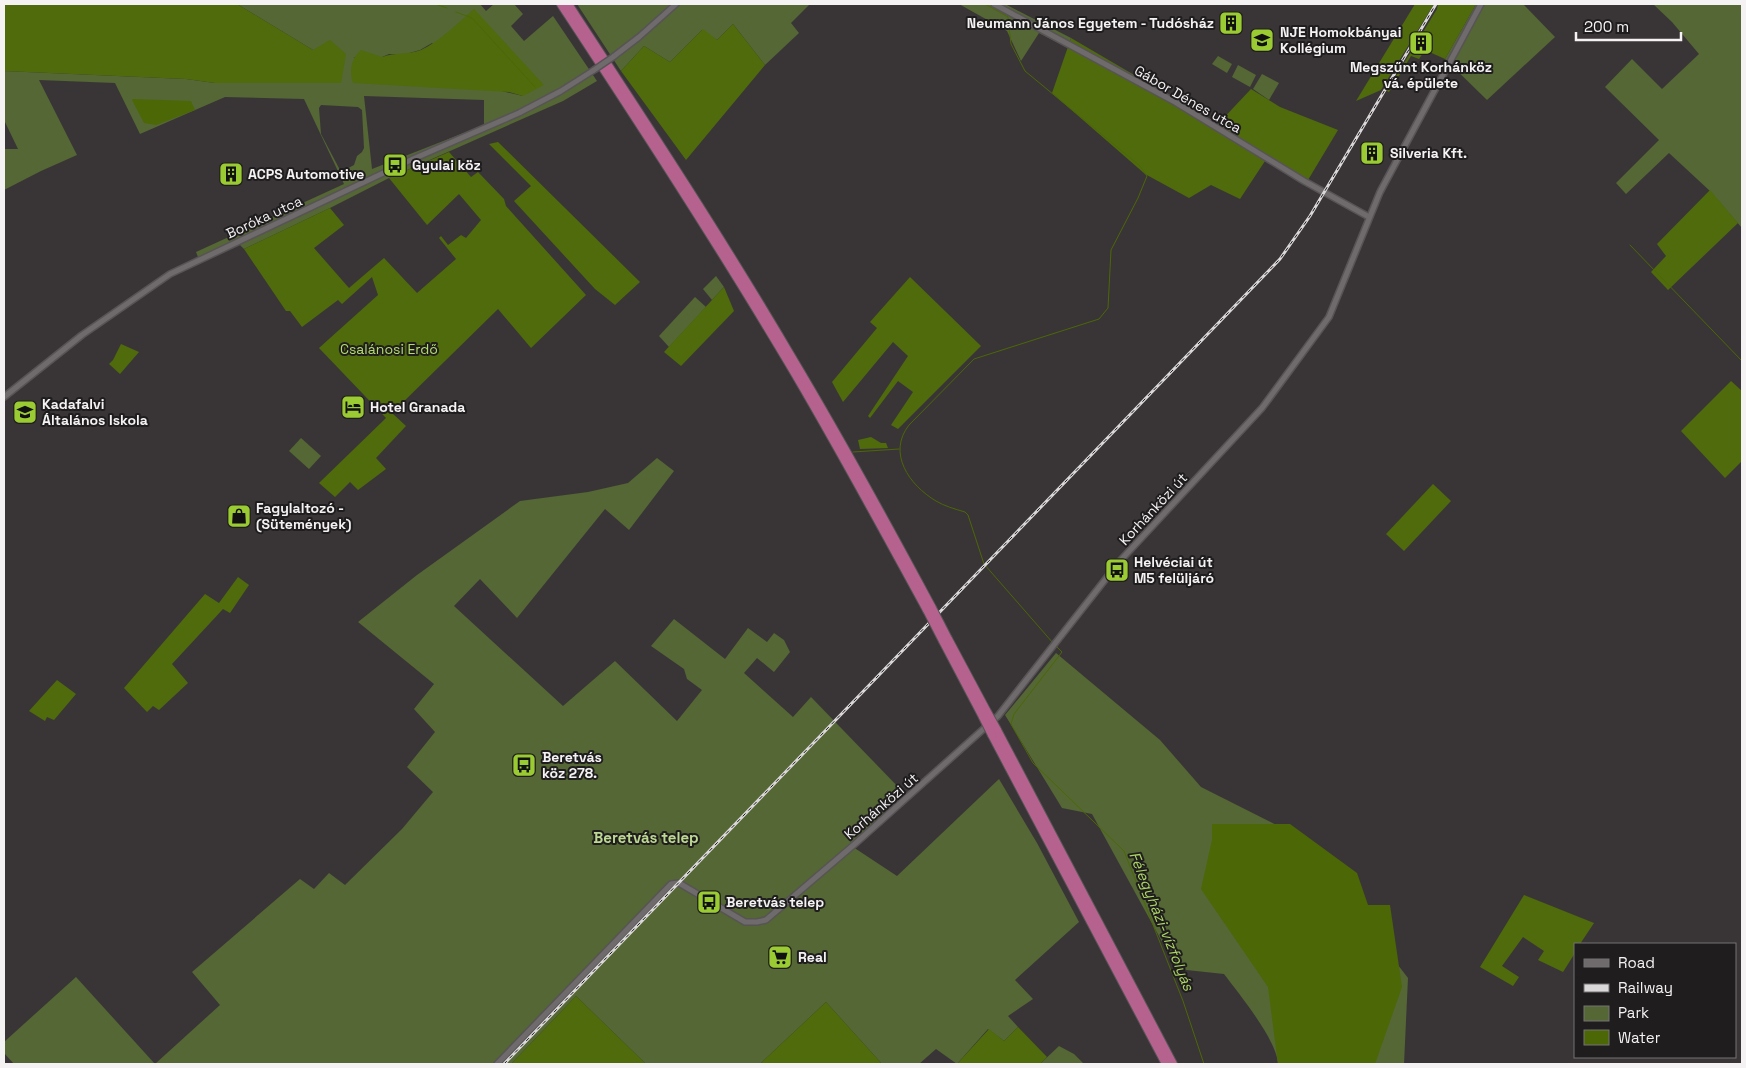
<svg xmlns="http://www.w3.org/2000/svg" width="1746" height="1068" viewBox="0 0 1746 1068" font-family="'Space Grotesk',sans-serif">
	<rect width="100%" height="100%" fill="#393537"/>
	<g fill="#546734" fill-rule="evenodd">
		<path d="M237,4H480L486,11L494,4H514L523,14L511,26L524,41L553,16L597,81L563,101L389,178L330,208L244,249L239,244L200,262L196,252L344,184L304,99L225,97L140,134L115,83L39,80L77,155L41,171L4,190V149H18L4,120V71L186,79L215,83L313,50ZM432,43L523,96L353,57H382L389,54H406L420,50ZM364,96L484,100V125L372,169ZM321,105L358,107L362,110L364,148L362,152L357,156L354,165L341,172L321,134L319,108Z"/>
		<path d="M577,4H810L791,23L799,33L765,65L733,24L717,40L702,30L670,62L644,46L621,71Z"/>
		<path d="M959,4H1005L1071,38L1068,48L1039,33L1021,61L1007,31Z"/>
		<path d="M1476,4H1523L1555,37L1487,100L1445,59Z"/>
		<path d="M1653,4H1742V228L1710,191L1669,153L1626,194L1616,183L1659,140L1605,87L1632,59L1662,89L1699,54L1672,22Z"/>
		<path d="M1218,56L1232,64L1227,73L1212,64Z"/>
		<path d="M1238,65L1256,75L1250,87L1232,77Z"/>
		<path d="M1262,74L1279,83L1269,100L1253,89Z"/>
		<path d="M716,276L724,287L712,300L703,289Z"/>
		<path d="M695,297L706,307L669,347L659,336Z"/>
		<path d="M301,438L321,456L309,469L289,451Z"/>
		<path d="M657,458L674,471L629,530L605,509L517,618L480,579L454,606L563,706L615,661L677,721L702,690L687,679L684,669L651,646L674,619L725,659L748,628L767,642L774,633L784,640L790,652L774,672L757,658L744,673L793,717L811,697L904,793L850,845L897,876L999,779L1037,843L1079,922L1015,980L1033,999L1008,1016L1018,1027L1004,1041L988,1029L957,1064L936,1049L919,1064H882L826,1002L760,1064H646L576,996L511,1064H14L4,1053V1042L76,977L155,1064L220,1005L192,972L300,879L314,889L329,873L345,885L402,829L433,792L407,767L435,732L414,709L434,684L358,622L417,575L520,501L588,492L628,483Z"/>
		<path d="M1056,653L1160,740L1201,787L1298,836L1408,978L1404,1064H1278C1277,1040 1239,994 1224,974L1177,969L1092,814L1062,808L1005,715Z"/>
		<path d="M1059,1046L1074,1054L1084,1064H1040Z"/>
	</g>
	<g fill="#4f6b0c">
		<path d="M4,4H237L313,50L330,40L346,54L341,83H215L186,79L4,71Z"/>
		<path d="M1415,4H1434L1381,90L1356,101Z"/>
		<path d="M1438,4H1476L1445,59L1425,50L1419,59L1411,56L1389,92L1387,91L1437,9Z"/>
		<path d="M474,9L544,85L523,96L509,92L353,83C349,70 351,59 361,50L382,57C395,52 408,55 421,50C439,42 459,22 474,9Z"/>
		<path d="M733,24L765,65L686,160L621,71L644,46L670,62L703,29L717,40Z"/>
		<path d="M1071,38L1218,124L1251,89L1280,107L1338,130L1305,185L1265,161L1240,199L1211,185L1189,198L1145,174L1052,93Z"/>
		<path d="M498,142L640,282L615,305L595,289L514,201L531,186L489,144Z"/>
		<path d="M449,152L471,177L478,172L504,199L506,206L586,295L531,348L498,309L392,413L406,426L376,458L386,469L358,490L350,482L335,497L319,483L386,418L319,348L378,295L372,277L342,304L338,300L302,327L290,311H286L244,249L330,208L344,225L314,248L349,288L384,258L417,293L456,259L439,238L441,236L448,245L461,235L466,238L481,220L459,194L427,225L389,178Z"/>
		<path d="M1710,190L1738,223L1668,290L1651,272L1666,256L1657,244Z"/>
		<path d="M910,277L981,346L898,429L891,425L913,392L898,381L870,418L868,416L908,356L893,342L843,402L832,382L877,328L870,322Z"/>
		<path d="M724,287L734,311L681,366L664,352Z"/>
		<path d="M121,344L139,352L120,374L109,364L113,360Z"/>
		<path d="M1731,381L1742,391V400L1741,402L1742,404V461L1725,478L1681,431Z"/>
		<path d="M871,437L881,443H886L888,448L860,449L858,440Z"/>
		<path d="M1433,484L1451,501L1404,551L1386,534Z"/>
		<path d="M238,577L249,585L230,613L223,609L172,664L188,683L159,710L153,706L147,712L124,688L205,594L219,603Z"/>
		<path d="M57,680L76,694L54,720L47,717L45,721L29,711Z"/>
		<path d="M1524,895L1594,923L1580,944H1575V953L1563,972L1538,960L1544,951L1523,937L1502,966L1519,977L1513,986L1480,967Z"/>
		<path d="M576,996L646,1064H511Z"/>
		<path d="M826,1002L882,1064H760Z"/>
		<path d="M1018,1027L1047,1057L1040,1064H957L989,1029L1004,1041Z"/>
	</g>
	<g fill="#4c6705">
		<path d="M133,99L191,101L195,110L156,125L144,123L132,100Z"/>
		<path d="M1212,824H1290L1357,873L1368,905H1390L1402,987L1375,1064H1278L1268,987L1201,889L1212,840Z"/>
	</g>
	<g fill="none" stroke-linecap="round" stroke-linejoin="round">
		<g stroke="#4c6705" stroke-width="1">
			<path d="M435,4L447,8"/>
			<path d="M985,4L1008,17L1011,44L1025,71L1140,166L1147,176L1138,198L1111,250L1108,308L1099,319L974,359L909,425C887,453 909,485 936,501C944,506 955,509 965,512L968,515L984,564L1053,643"/>
			<path d="M456,12L472,18L535,87"/>
			<path d="M1630,245L1742,361"/>
			<path d="M853,452L899,449"/>
			<path d="M1056,646L1062,652L1014,714L1011,724L1033,763L1124,851L1183,1001L1204,1064"/>
		</g>
		<g stroke="#585455" stroke-width="8">
			<g id="minor">
				<path d="M994,4L1175,102L1304,181L1369,217"/>
				<path d="M613,57L639,37L676,4"/>
				<path d="M4,397L82,335L170,274L413,159L519,113L561,91L594,70"/>
				<path d="M497,1064L671,884L679,883L745,922H757L766,920L856,843L998,716L1119,562L1262,408L1329,317L1380,192L1481,4"/>
			</g>
		</g>
		<g stroke="#585455" stroke-width="10">
			<g id="highway">
				<path d="M561,4C638,121 715,239 787,360C836,442 881,526 927,610"/>
				<path d="M568,4C644,120 721,237 792,358C841,440 887,524 932,608"/>
				<path d="M948,639L987,712"/>
				<path d="M943,641L983,717"/>
				<path d="M997,730L1173,1064"/>
				<path d="M992,735L1166,1064"/>
			</g>
		</g>
		<use href="#minor" stroke="#6f6a6c" stroke-width="5"/>
		<use href="#highway" stroke="#b6628f" stroke-width="8"/>
		<g stroke="#dbd8d9" stroke-width="3">
			<path id="rail" d="M504,1064L1280,259L1310,216L1436,4"/>
		</g>
		<use href="#rail" stroke="#1f1d1e" stroke-width="1" stroke-dasharray="4" stroke-linecap="butt"/>
		<g stroke="#585455" stroke-width="8" stroke-linecap="butt">
			<path id="minor-bridge" d="M594,70L613,57"/>
		</g>
		<g stroke="#585455" stroke-width="10" stroke-linecap="butt">
			<g id="highway-bridge">
				<path d="M932,608L948,639"/>
				<path d="M927,610L943,641"/>
				<path d="M987,712L997,730"/>
				<path d="M983,717L992,735"/>
			</g>
		</g>
		<use href="#minor-bridge" stroke="#6f6a6c" stroke-width="5"/>
		<use href="#highway-bridge" stroke="#b6628f" stroke-width="8"/>
	</g>
	<defs>
		<g id="building-square" transform="scale(1.25)"><rect x="-9" y="-9" width="18" height="18" rx="4" fill="#9bcb32" stroke="#1f1d1e"/><path d="M-4-6H4V6H1V3H-1V6H-4ZM-2.5-4.3h1.7v1.8h-1.7ZM.8-4.3h1.7v1.8H.8ZM-2.5-1h1.7V.8h-1.7ZM.8-1h1.7V.8H.8Z" fill="#111"/></g>
		<g id="university-square" transform="scale(1.25)"><rect x="-9" y="-9" width="18" height="18" rx="4" fill="#9bcb32" stroke="#1f1d1e"/><path d="M0-5L7-2L0 1L-7-2ZM-4 1L0 2.5L4 1V4Q0 6-4 4Z" fill="#111"/></g>
		<g id="bus-square" transform="scale(1.25)"><rect x="-9" y="-9" width="18" height="18" rx="4" fill="#9bcb32" stroke="#1f1d1e"/><path d="M-5-6H5V4H4V6H2V4H-2V6H-4V4H-5ZM-3.5-4V0h7V-4ZM-3.5 1.2v1.5H-2V1.2ZM2 1.2v1.5H3.5V1.2Z" fill="#111"/></g>
		<g id="hotel-square" transform="scale(1.25)"><rect x="-9" y="-9" width="18" height="18" rx="4" fill="#9bcb32" stroke="#1f1d1e"/><path d="M-6-4.5h1.5V1H6V5H4.5V3h-9V5H-6ZM-4 0a1.8 1.8 0 1 1 3.6 0ZM.5 0V-2.5h3Q6-2.5 6 0Z" fill="#111"/></g>
		<g id="school-square" transform="scale(1.25)"><rect x="-9" y="-9" width="18" height="18" rx="4" fill="#9bcb32" stroke="#1f1d1e"/><path d="M0-5L7-2L0 1L-7-2ZM-4 1L0 2.5L4 1V4Q0 6-4 4Z" fill="#111"/></g>
		<g id="shop-square" transform="scale(1.25)"><rect x="-9" y="-9" width="18" height="18" rx="4" fill="#9bcb32" stroke="#1f1d1e"/><path d="M-5-2.5h2.3a2.7 3.5 0 0 1 5.4 0H5L5.5 6h-11ZM-1.5-2.5h3a1.5 2.3 0 0 0-3 0Z" fill="#111"/></g>
		<g id="supermarket-square" transform="scale(1.25)"><rect x="-9" y="-9" width="18" height="18" rx="4" fill="#9bcb32" stroke="#1f1d1e"/><path d="M-6-5.5h2.5l.6 2H6L4.5 2H-2.5L-4.4-4H-6ZM-1.5 3.2a1.3 1.3 0 1 0 .1 0ZM3 3.2a1.3 1.3 0 1 0 .1 0Z" fill="#111"/></g>
	</defs>
	<g fill-rule="evenodd">
		<use href="#building-square" x="1231" y="23"/>
		<use href="#university-square" x="1262" y="40"/>
		<use href="#building-square" x="1421" y="43"/>
		<use href="#building-square" x="1372" y="153"/>
		<use href="#bus-square" x="395" y="165"/>
		<use href="#building-square" x="231" y="174"/>
		<use href="#hotel-square" x="353" y="407"/>
		<use href="#school-square" x="25" y="412"/>
		<use href="#shop-square" x="239" y="516"/>
		<use href="#bus-square" x="1117" y="570"/>
		<use href="#bus-square" x="524" y="765"/>
		<use href="#bus-square" x="709" y="902"/>
		<use href="#supermarket-square" x="780" y="957"/>
	</g>
	<g text-anchor="middle" dominant-baseline="central" stroke-width="4" stroke-linejoin="round" paint-order="stroke">
		<g font-size="14" font-weight="bold" fill="#f5f2f3" stroke="#1f1d1e" text-anchor="start">
			<text x="1214" y="23" text-anchor="end">Neumann János Egyetem - Tudósház</text>
			<text x="1280" y="32">NJE Homokbányai<tspan x="1280" dy="16">Kollégium</tspan></text>
			<text x="1421" y="67" text-anchor="middle">Megszűnt Korhánköz<tspan x="1421" dy="16">vá. épülete</tspan></text>
			<text x="1390" y="153">Silveria Kft.</text>
			<text x="412" y="165">Gyulai köz</text>
			<text x="248" y="174">ACPS Automotive</text>
			<text x="42" y="404">Kadafalvi<tspan x="42" dy="16">Általános Iskola</tspan></text>
			<text x="370" y="407">Hotel Granada</text>
			<text x="256" y="508">Fagylaltozó -<tspan x="256" dy="16">(Sütemények)</tspan></text>
			<text x="1134" y="562">Helvéciai út<tspan x="1134" dy="16">M5 felüljáró</tspan></text>
			<text x="542" y="757">Beretvás<tspan x="542" dy="16">köz 278.</tspan></text>
			<text x="726" y="902">Beretvás telep</text>
			<text x="798" y="957">Real</text>
		</g>
		<g font-size="14" fill="#f5f2f3" stroke="#1f1d1e">
			<text transform="translate(1188 99) rotate(30)">Gábor Dénes utca</text>
			<text transform="translate(264 217) rotate(-25)">Boróka utca</text>
			<text transform="translate(1153 509) rotate(-47)">Korhánközi út</text>
			<text transform="translate(881 806) rotate(-41)">Korhánközi út</text>
		</g>
		<g font-size="14" fill="#b3dc6b" stroke="#1f1d1e">
			<text x="389" y="349">Csalánosi Erdő</text>
		</g>
		<g font-size="15" font-weight="bold" fill="#bdd991" stroke="#1f1d1e">
			<text x="646" y="837">Beretvás telep</text>
		</g>
		<g font-size="15" font-style="italic" fill="#acd563" stroke="#1f1d1e">
			<text transform="translate(1162 921) rotate(68)">Félegyházi-vízfolyás</text>
		</g>
	</g>
	<rect width="1746" height="1068" fill="none" stroke="#f5f2f3" stroke-width="10"/>
	<rect x="1574" y="943" width="162" height="115" fill="#1f1d1e" stroke="#757273"/>
	<rect x="1584" y="959" width="25" height="8" fill="#6f6a6c" stroke="#757273"/>
	<text x="1618" y="968" font-size="15" fill="#f5f2f3">Road</text>
	<rect x="1584" y="984" width="25" height="8" fill="#dbd8d9" stroke="#757273"/>
	<text x="1618" y="993" font-size="15" fill="#f5f2f3">Railway</text>
	<rect x="1584" y="1006" width="25" height="15" fill="#546734" stroke="#757273"/>
	<text x="1618" y="1018" font-size="15" fill="#f5f2f3">Park</text>
	<rect x="1584" y="1030" width="25" height="15" fill="#4c6705" stroke="#757273"/>
	<text x="1618" y="1043" font-size="15" fill="#f5f2f3">Water</text>
	<path d="M1576 32v8h105v-8" fill="none" stroke="#f5f2f3" stroke-width="2.5"/>
	<text x="1584" y="32" font-size="15" fill="#f5f2f3" stroke="#1f1d1e" stroke-width="4" paint-order="stroke">200 m</text>
</svg>
